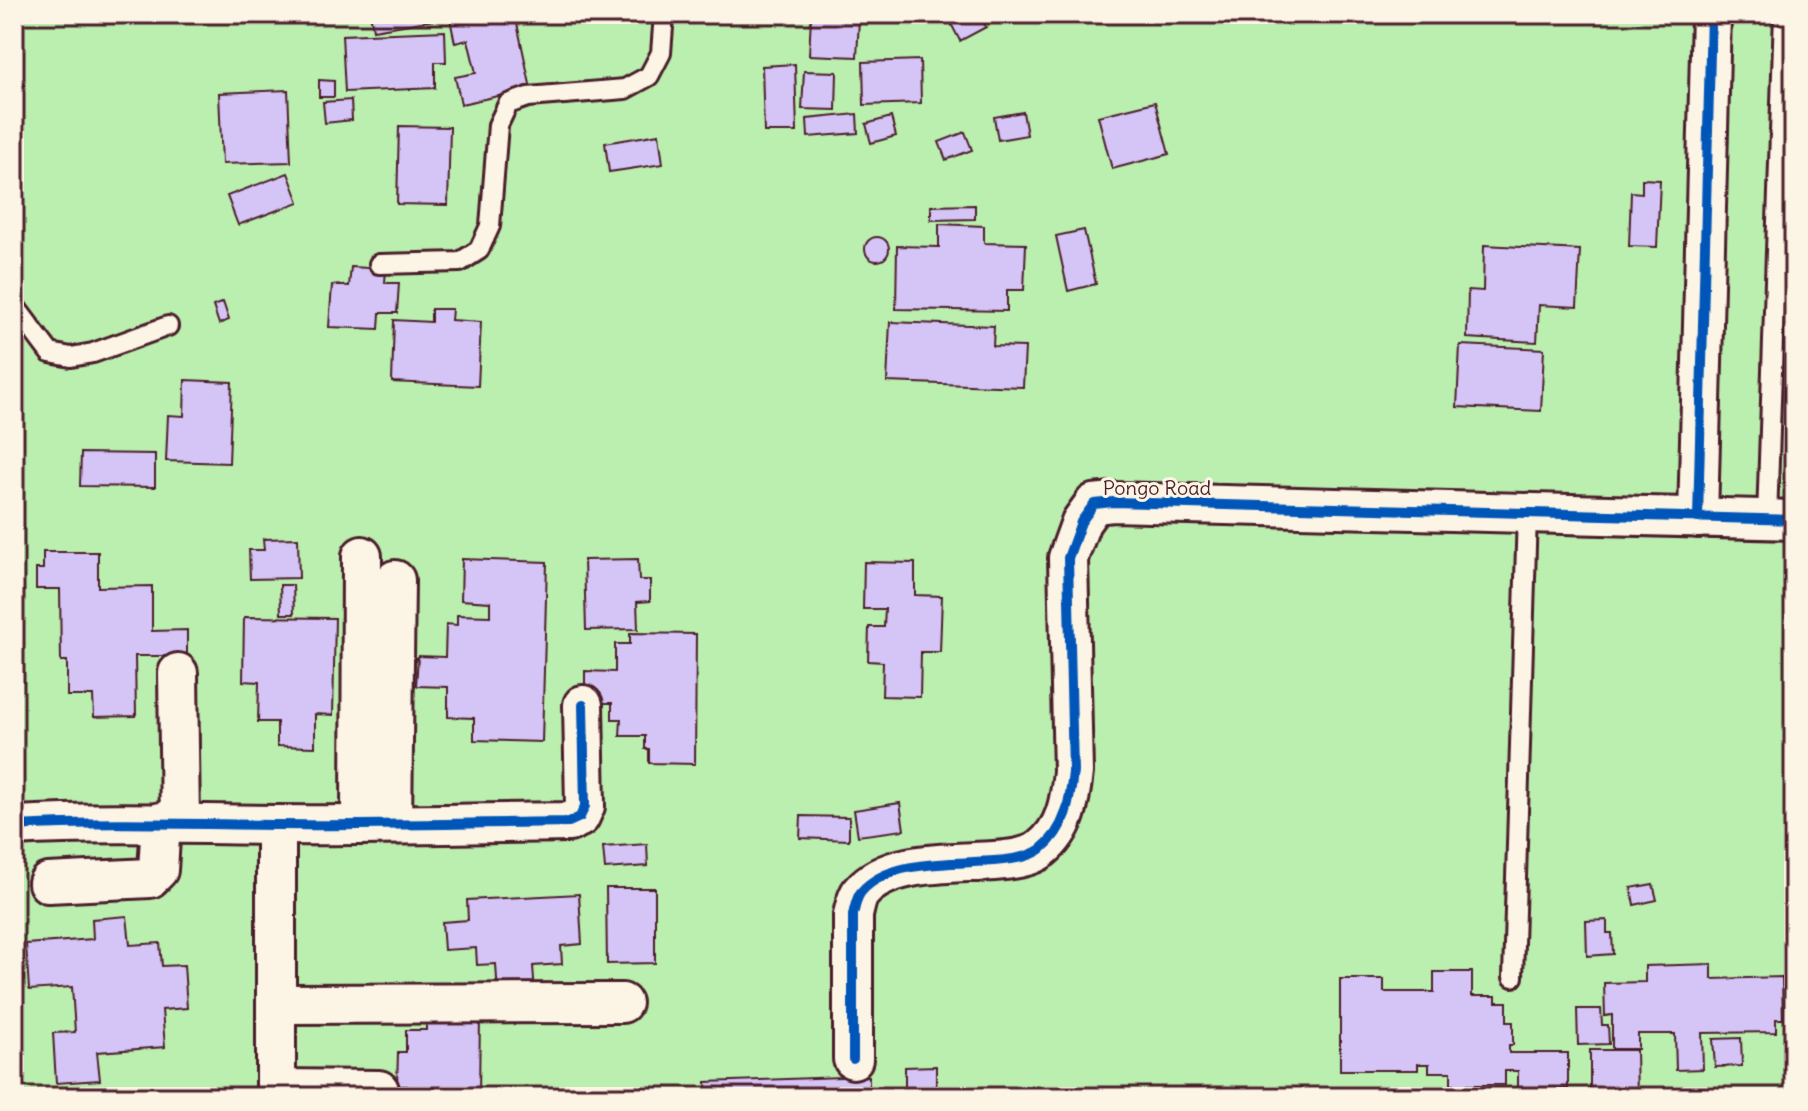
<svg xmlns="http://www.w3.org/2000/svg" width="1808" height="1111" viewBox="0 0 1808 1111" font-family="Delius,sans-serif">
	<rect width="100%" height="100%" fill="#fcf5e5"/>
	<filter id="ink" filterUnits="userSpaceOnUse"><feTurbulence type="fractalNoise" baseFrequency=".0125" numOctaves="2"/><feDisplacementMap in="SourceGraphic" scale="16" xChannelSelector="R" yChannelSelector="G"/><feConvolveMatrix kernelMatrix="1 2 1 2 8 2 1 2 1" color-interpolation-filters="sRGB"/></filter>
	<g filter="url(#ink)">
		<rect fill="#bbefaf" stroke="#82876d" stroke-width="2" x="14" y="14" width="1780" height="1083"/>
		<g fill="#d5c5f6" stroke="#4a1f2b" stroke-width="2">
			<path d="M370,14H433L434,20L373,30Z"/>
			<path d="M449,14H515L531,89L461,104L455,77L476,73L468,40L455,43Z"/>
			<path d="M946,14H979L986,27L960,41Z"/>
			<path d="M811,17L859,19L857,57L809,55Z"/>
			<path d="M445,31L446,62H435V88L345,92L342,35Z"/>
			<path d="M920,60L921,103L864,105L863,62Z"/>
			<path d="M795,64L797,132H764L762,66Z"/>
			<path d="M804,71L837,72L836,110L802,109Z"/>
			<path d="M319,80L334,81V97H319Z"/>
			<path d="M288,90L291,162L222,164L219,93Z"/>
			<path d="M351,100L352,120L325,123L323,102Z"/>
			<path d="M1155,102L1169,154L1112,169L1098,116Z"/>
			<path d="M1023,112L1027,135L998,140L994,117Z"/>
			<path d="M857,114L858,133L808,137L807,119Z"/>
			<path d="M891,117L896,136L871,143L866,124Z"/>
			<path d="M399,126L450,127L448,205L397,204Z"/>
			<path d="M965,132L972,150L946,160L939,142Z"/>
			<path d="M659,134L663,164L609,172L605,143Z"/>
			<path d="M288,173L299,202L238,225L227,196Z"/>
			<path d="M1642,179L1660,180L1657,247L1629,246L1631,192L1642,193Z"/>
			<path d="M975,205V219L931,220V206Z"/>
			<path d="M939,224L984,226V243L1026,244L1024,290H1007V311L896,309L897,246L939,247Z"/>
			<path d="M1084,230L1096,284L1068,291L1056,236Z"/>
			<circle cx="877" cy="249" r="12"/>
			<path d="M1484,245L1580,250L1577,307L1539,305L1537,342L1467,338L1468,290L1483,291Z"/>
			<path d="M351,267L386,269L385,283H399L397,313H380L379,329L329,327L332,285L349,286Z"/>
			<path d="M223,302L229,320L219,324L213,306Z"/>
			<path d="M431,309H452L451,320L481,322L478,386L392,382L394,320L431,322Z"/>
			<path d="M890,322L994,326L993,346L1025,347L1023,387L887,382Z"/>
			<path d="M1460,345L1544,349L1541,411L1457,407Z"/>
			<path d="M185,380L232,382L229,463L166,461L168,415L184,416Z"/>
			<path d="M81,453L155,454V487L80,486Z"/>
			<path d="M298,538L299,578L250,579L249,550H264L263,539Z"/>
			<path d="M43,552H98V587L152,586V631L187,630V656H135L136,716L94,717L93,696H67V661H61L60,589H36V569H43Z"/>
			<path d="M462,559L547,562L542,742L474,740V718L448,717V687L416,686L418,656L445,657L446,624L457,625V615L490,616V602L461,600Z"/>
			<path d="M638,559L639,580H650V601L637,602L638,629L586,630L584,560Z"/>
			<path d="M864,562L915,563V595L942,596L940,652H921L920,697L882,696L883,662L868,661L869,627H884L885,609H863Z"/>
			<path d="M280,585H293L294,614H281Z"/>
			<path d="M244,617L335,618L333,715L315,714V747L277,746V722H258L259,682L243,681Z"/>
			<path d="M630,633L696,634L695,764L649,763V749H645V736H620L621,719H612V703H585V671L615,672V644H630Z"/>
			<path d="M900,803L904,830L858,836L854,810Z"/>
			<path d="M801,816L849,817V840L800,838Z"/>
			<path d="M647,844L648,866L605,869L603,847Z"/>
			<path d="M1653,884L1657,900L1634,905L1631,888Z"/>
			<path d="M606,888H655V963L607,964Z"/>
			<path d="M579,894L582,944L561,946L562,964L533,966L535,993L498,995L496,964L477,965L476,948L444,950L442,922L468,920L467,900Z"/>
			<path d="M127,916L130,945L160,943L162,966L184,965L187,1008L162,1010L165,1047L97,1052L100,1080L56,1083L53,1033L75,1032L72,987L29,990L26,944L93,939L92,919Z"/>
			<path d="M1607,920V933H1612L1613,954L1587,956L1586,921Z"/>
			<path d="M1712,964V979L1782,977L1783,1019H1776V1032L1702,1033L1703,1069L1676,1070L1675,1034H1638V1049H1612V1015L1605,1016L1604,983L1645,982V966Z"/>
			<path d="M1434,972H1472V996H1496V1002H1507V1022H1513V1045H1509V1053H1568V1089H1518V1071H1505V1085H1451V1072H1429V1064H1418V1070H1340V979H1384V992H1434Z"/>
			<path d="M1577,1009H1601L1602,1025H1608L1609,1044L1578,1045Z"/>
			<path d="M426,1014H480L479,1096L499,1097H407V1086H397L398,1052H406V1030H426Z"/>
			<path d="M1741,1038L1742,1066L1715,1067L1713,1039Z"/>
			<path d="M1590,1050H1636L1637,1097H1590Z"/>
			<path d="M936,1066V1097H905V1067Z"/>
			<path d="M869,1076V1097H707L706,1082Z"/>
			<rect x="1120" y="1092" width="35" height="5"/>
			<path d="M1497,1092L1544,1094L1543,1097H1497Z"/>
		</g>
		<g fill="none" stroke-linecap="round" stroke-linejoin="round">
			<g stroke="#4a1f2b" stroke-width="24">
				<g id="lane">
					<path d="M379,264L460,262L479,250L490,226L498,125L508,104L528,97L625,89L649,76L661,53L664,14"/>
					<path d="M14,305L50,353L71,357L93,353L168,326"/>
					<path d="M1767,519L1784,14"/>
					<path d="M1513,977L1527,513"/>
				</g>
			</g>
			<g stroke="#4a1f2b" stroke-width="44">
				<g id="street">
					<path d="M1698,518L1711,14"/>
					<path d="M178,673L180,823"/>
					<path d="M361,824L362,556"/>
					<path d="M392,824L395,580"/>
					<path d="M276,825V1097"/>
					<path d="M14,826C102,821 188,824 276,825C373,826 471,823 569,822L580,817L585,806L583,705"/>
					<path d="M48,883L150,878L158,870L161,822"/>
					<path d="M277,1004L622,1003"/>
					<path d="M853,1059V915C855,908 856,898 861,892C889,859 954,864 994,861C1009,860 1029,858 1041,849C1066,829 1070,801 1073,772L1068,558L1081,522L1094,504L1113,502L1794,520"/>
					<path d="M277,1089L379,1090"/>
				</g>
			</g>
			<use href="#lane" stroke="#fcf5e5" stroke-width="18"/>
			<use href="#street" stroke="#fcf5e5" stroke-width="38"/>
			<g stroke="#fcf5e5" stroke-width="15">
				<g id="cycleway">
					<path d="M1698,518L1711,14"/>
					<path d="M14,826C102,821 188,824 276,825C373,826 471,823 569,822L580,817L585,806L583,705"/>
					<path d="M853,1059V915C855,908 856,898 861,892C889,859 954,864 994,861C1009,860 1029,858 1041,849C1066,829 1070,801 1073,772L1068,558L1081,522L1094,504L1113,502L1794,520"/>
				</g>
			</g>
			<use href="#cycleway" stroke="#0057b8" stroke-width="10"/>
		</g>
	</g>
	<g text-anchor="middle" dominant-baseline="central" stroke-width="6" stroke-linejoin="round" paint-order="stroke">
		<g font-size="20" fill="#4a1f2b" stroke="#fcf5e5">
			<text x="1157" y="487">Pongo Road</text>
		</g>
	</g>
	<rect width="1808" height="1111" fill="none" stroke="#fcf5e5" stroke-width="48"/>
	<rect x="24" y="24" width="1760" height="1063" fill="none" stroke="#4a1f2b" stroke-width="3" filter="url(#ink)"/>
</svg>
